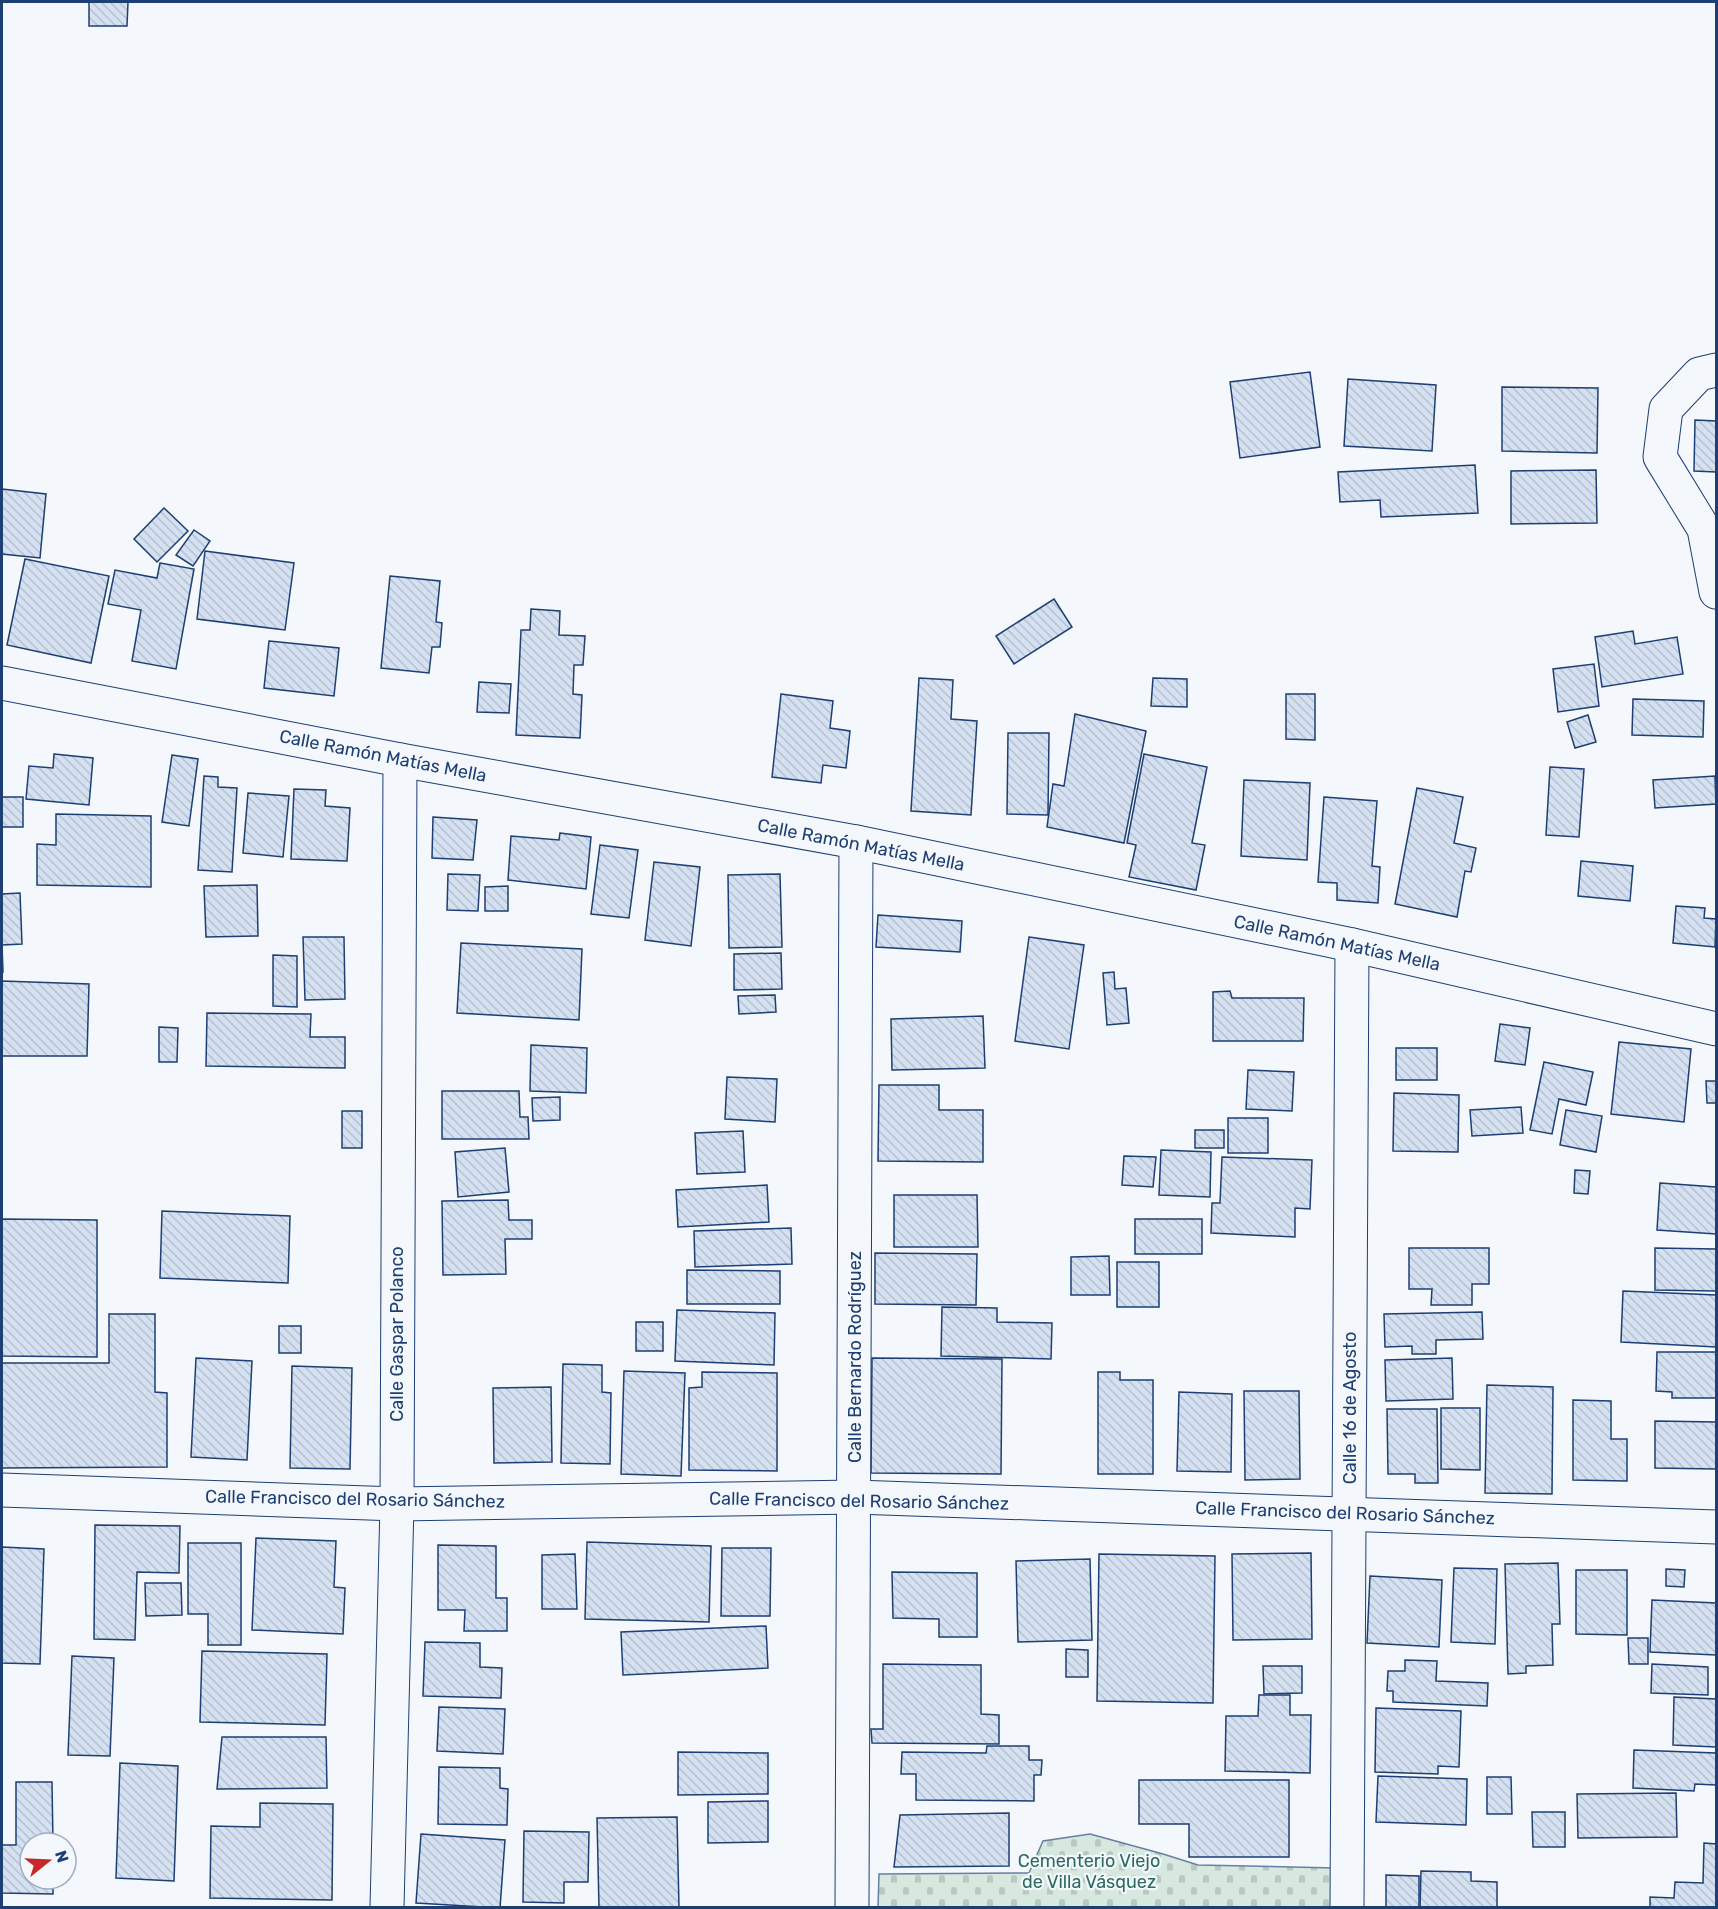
<svg xmlns="http://www.w3.org/2000/svg" width="1718" height="1909" viewBox="0 0 1718 1909" font-family="Rubik,sans-serif">
	<defs>
		<pattern id="cemetery-stones" width="16" height="16" patternUnits="userSpaceOnUse" patternTransform="scale(1.5)"><rect width="16" height="16" fill="#d7e8df"/><path d="M2 7V4a2 2 0 0 1 4 0v3zM10 15v-3a2 2 0 0 1 4 0v3z" fill="#b8c8c3"/></pattern>
		<pattern id="building-back-hatch" width="6" height="6" patternUnits="userSpaceOnUse" patternTransform="scale(1.5)"><rect width="6" height="6" fill="#d5e0f0"/><path d="M-1 5l2 2M0 0l6 6M5-1l2 2" fill="none" stroke="#b6c1d1"/></pattern>
	</defs>
	<rect width="100%" height="100%" fill="#f4f7fb"/>
	<path fill="url(#cemetery-stones)" stroke="#687fa3" stroke-width="1.5" d="M1090,1834L1163,1854L1198,1865L1335,1868V1907L878,1908L879,1874L1029,1873L1043,1841Z"/>
	<g fill="url(#building-back-hatch)" stroke="#1d3f73" stroke-width="1.5">
		<path d="M89,2H128L127,26H89Z"/>
		<path d="M1310,372L1320,447L1240,458L1230,382Z"/>
		<path d="M1348,379L1436,385L1432,451L1344,446Z"/>
		<path d="M1502,387L1598,388L1597,453L1502,451Z"/>
		<path d="M1695,420L1716,421V472L1694,471Z"/>
		<path d="M1475,465L1478,513L1381,517L1380,500L1340,502L1338,472Z"/>
		<path d="M1596,470L1597,523L1511,524V471Z"/>
		<path d="M2,489L46,494L40,558L2,554Z"/>
		<path d="M164,508L188,531L157,562L134,539Z"/>
		<path d="M194,530L210,541L193,566L176,555Z"/>
		<path d="M205,551L294,563L285,630L197,619Z"/>
		<path d="M25,559L109,576L91,663L7,645Z"/>
		<path d="M160,563L194,569L176,669L132,661L141,610L108,604L115,570L157,578Z"/>
		<path d="M390,576L440,581L436,622L442,623L440,647H432L429,673L381,668Z"/>
		<path d="M1054,599L1072,627L1014,664L996,636Z"/>
		<path d="M531,609L560,611L559,635L585,636L583,665H574L573,694L582,695L580,738L516,735L521,630H530Z"/>
		<path d="M1633,631L1635,644L1677,637L1683,674L1602,687L1595,637Z"/>
		<path d="M269,641L339,648L334,696L264,688Z"/>
		<path d="M1594,664L1599,706L1558,712L1553,669Z"/>
		<path d="M919,678L953,680L951,719L977,721L971,815L911,811Z"/>
		<path d="M1153,678L1187,679V707L1151,706Z"/>
		<path d="M479,682L511,684L509,713L477,712Z"/>
		<path d="M781,694L833,701L830,728L850,731L846,768L823,765L821,783L772,777Z"/>
		<path d="M1286,694H1315V740L1286,739Z"/>
		<path d="M1633,699L1704,701L1703,737L1632,735Z"/>
		<path d="M1075,714L1146,731L1124,843L1047,827L1053,784L1064,786Z"/>
		<path d="M1588,715L1596,742L1575,748L1567,722Z"/>
		<path d="M1008,733H1049L1048,815L1007,814Z"/>
		<path d="M54,754L93,758L89,805L26,799L29,766L53,768Z"/>
		<path d="M1144,754L1207,767L1192,843L1205,845L1196,890L1129,877L1136,845L1127,843Z"/>
		<path d="M172,755L198,759L189,826L162,822Z"/>
		<path d="M1550,767L1584,769L1579,837L1546,835Z"/>
		<path d="M204,776L218,777V787L237,788L232,872L198,870Z"/>
		<path d="M1715,776L1716,804L1655,808L1653,780Z"/>
		<path d="M1244,780L1310,783L1307,860L1241,856Z"/>
		<path d="M1417,788L1463,797L1454,843L1476,848L1471,872L1465,871L1457,917L1395,904Z"/>
		<path d="M294,789L326,790L325,806L350,808L347,861L291,859Z"/>
		<path d="M248,793L289,796L283,857L243,853Z"/>
		<rect x="2" y="797" width="21" height="30"/>
		<path d="M1324,797L1377,801L1372,866L1380,867L1378,903L1337,900V883L1318,882Z"/>
		<path d="M56,814L151,816V887L37,885V844L56,845Z"/>
		<path d="M433,817L477,820L473,860L432,858Z"/>
		<path d="M560,833L591,837L586,889L508,880L511,836L559,840Z"/>
		<path d="M600,845L638,850L629,918L591,914Z"/>
		<path d="M1581,861L1633,866L1630,901L1578,896Z"/>
		<path d="M654,862L700,867L691,946L645,940Z"/>
		<path d="M448,874L480,875L478,911L447,910Z"/>
		<path d="M780,874L782,947L729,948L728,875Z"/>
		<path d="M257,885L258,936L206,937L204,886Z"/>
		<path d="M508,886V911H485V887Z"/>
		<path d="M20,893L22,944L2,945L3,972H2V894Z"/>
		<path d="M1676,906L1705,908L1704,918L1716,919L1715,947L1673,943Z"/>
		<path d="M878,915L962,921L960,952L876,947Z"/>
		<path d="M303,937H344L345,999L305,1000Z"/>
		<path d="M1029,937L1084,945L1069,1049L1015,1041Z"/>
		<path d="M461,943L582,949L579,1020L457,1013Z"/>
		<path d="M781,953L782,989L734,990V954Z"/>
		<path d="M273,955L297,956V1007L273,1006Z"/>
		<path d="M1114,972L1115,989L1126,988L1129,1023L1107,1025L1103,973Z"/>
		<path d="M2,981L89,984L87,1056H2Z"/>
		<path d="M1230,991L1232,998H1304L1303,1041H1213V992Z"/>
		<path d="M775,995L776,1012L739,1014L738,996Z"/>
		<path d="M207,1013L311,1014L310,1037H345V1068L206,1066Z"/>
		<path d="M983,1016L985,1068L892,1070L891,1019Z"/>
		<path d="M1500,1024L1530,1028L1525,1065L1495,1061Z"/>
		<path d="M159,1027L178,1028L177,1062H159Z"/>
		<path d="M1619,1042L1691,1049L1684,1122L1611,1114Z"/>
		<path d="M531,1045L587,1048L586,1093L530,1091Z"/>
		<rect x="1396" y="1048" width="41" height="32"/>
		<path d="M1544,1062L1593,1072L1586,1105L1559,1099L1552,1134L1530,1130Z"/>
		<path d="M1248,1070L1294,1072L1292,1111L1246,1109Z"/>
		<path d="M727,1077L777,1079L775,1122L725,1119Z"/>
		<path d="M1706,1081H1716V1103H1707Z"/>
		<path d="M879,1085H939V1110H983V1162L878,1161Z"/>
		<path d="M442,1091H519L520,1117H528L529,1139H442Z"/>
		<path d="M1394,1093L1459,1095L1458,1152L1393,1151Z"/>
		<path d="M560,1097V1120L533,1121L532,1098Z"/>
		<path d="M1521,1107L1523,1133L1472,1136L1470,1110Z"/>
		<path d="M1566,1110L1602,1116L1596,1152L1560,1145Z"/>
		<rect x="342" y="1111" width="20" height="37"/>
		<rect x="1228" y="1118" width="40" height="35"/>
		<rect x="1195" y="1130" width="29" height="18"/>
		<path d="M743,1131L745,1172L697,1174L695,1133Z"/>
		<path d="M505,1148L509,1192L458,1197L455,1152Z"/>
		<path d="M1161,1150L1211,1152L1210,1197L1159,1195Z"/>
		<path d="M1124,1156L1156,1157L1153,1187L1122,1185Z"/>
		<path d="M1222,1157L1312,1160L1310,1209L1295,1208V1237L1211,1233L1212,1203H1220Z"/>
		<path d="M1575,1170L1590,1171L1588,1194L1574,1193Z"/>
		<path d="M1660,1183L1716,1187V1234L1657,1230Z"/>
		<path d="M767,1185L769,1222L678,1227L676,1190Z"/>
		<path d="M894,1195H977L978,1247H894Z"/>
		<path d="M508,1200L509,1220H532V1239H505L506,1274L443,1275L442,1201Z"/>
		<path d="M162,1211L290,1216L288,1283L160,1278Z"/>
		<path d="M2,1219L97,1220V1357L2,1356Z"/>
		<rect x="1135" y="1219" width="67" height="35"/>
		<path d="M791,1228L792,1264L695,1267L694,1231Z"/>
		<path d="M1409,1248H1489V1284H1472V1305H1431L1432,1289H1409Z"/>
		<path d="M1655,1248L1716,1249V1291L1655,1290Z"/>
		<path d="M875,1253L977,1254L976,1305L875,1304Z"/>
		<path d="M1109,1256L1110,1295H1071V1257Z"/>
		<rect x="1117" y="1262" width="42" height="45"/>
		<path d="M687,1270L780,1271V1304H687Z"/>
		<path d="M1623,1291L1716,1295V1347L1621,1342Z"/>
		<path d="M942,1307L997,1308V1322L1052,1323L1051,1359L941,1356Z"/>
		<path d="M677,1310L775,1313L774,1365L675,1361Z"/>
		<path d="M1482,1312L1483,1339L1436,1340V1354H1412V1346L1385,1347L1384,1314Z"/>
		<path d="M109,1314H155V1392L167,1393V1467L2,1468V1363H109Z"/>
		<rect x="636" y="1322" width="27" height="29"/>
		<rect x="279" y="1326" width="22" height="27"/>
		<path d="M1657,1352H1716V1398H1672V1392L1656,1391Z"/>
		<path d="M196,1358L252,1361L247,1460L191,1457Z"/>
		<path d="M872,1358L1002,1359L1001,1474L871,1473Z"/>
		<path d="M1452,1358L1453,1399L1386,1401L1385,1360Z"/>
		<path d="M563,1364L602,1365V1392L611,1393L610,1464L561,1463Z"/>
		<path d="M292,1366L352,1368L350,1469L290,1468Z"/>
		<path d="M624,1371L685,1373L681,1476L621,1474Z"/>
		<path d="M702,1372L777,1373V1471L689,1470V1388L702,1387Z"/>
		<path d="M1098,1372H1120V1380H1153V1474H1098Z"/>
		<path d="M1487,1385L1553,1387L1552,1494L1485,1493Z"/>
		<path d="M551,1387L552,1462L494,1463L493,1388Z"/>
		<path d="M1244,1391H1299L1300,1479L1245,1480Z"/>
		<path d="M1179,1392L1232,1394L1231,1472L1177,1471Z"/>
		<path d="M1573,1400L1611,1401V1439H1627V1481L1573,1480Z"/>
		<path d="M1441,1408H1480V1470L1441,1469Z"/>
		<path d="M1387,1409H1437L1438,1483H1415V1474H1388Z"/>
		<path d="M1655,1421L1716,1422V1469L1655,1468Z"/>
		<path d="M95,1525L180,1526L179,1573L137,1572L135,1640L94,1639Z"/>
		<path d="M256,1538L336,1541L334,1587L345,1588L343,1634L252,1630Z"/>
		<path d="M587,1542L711,1546L709,1622L585,1619Z"/>
		<path d="M188,1543H241V1645H208V1614H188Z"/>
		<path d="M438,1545L496,1546V1598H507V1631H464L465,1610H438Z"/>
		<path d="M2,1547L44,1549L40,1664L2,1663Z"/>
		<path d="M722,1548H771L770,1616H721Z"/>
		<path d="M1311,1553L1312,1639L1233,1640L1232,1554Z"/>
		<path d="M575,1554L577,1609H542V1555Z"/>
		<path d="M1099,1554L1215,1556L1213,1703L1097,1701Z"/>
		<path d="M1090,1559L1092,1640L1018,1642L1016,1561Z"/>
		<path d="M1558,1563L1560,1624H1552L1553,1665L1526,1666V1673L1508,1674L1505,1564Z"/>
		<path d="M1454,1568L1497,1569L1495,1644L1451,1642Z"/>
		<path d="M1666,1569L1685,1570L1684,1587L1666,1586Z"/>
		<path d="M1576,1570H1627V1635L1576,1634Z"/>
		<path d="M892,1572L977,1573V1637H939V1619L893,1618Z"/>
		<path d="M1370,1576L1442,1580L1439,1647L1367,1643Z"/>
		<path d="M145,1583H181L182,1615L146,1616Z"/>
		<path d="M1652,1600L1716,1603V1655L1650,1652Z"/>
		<path d="M766,1626L768,1668L623,1675L621,1632Z"/>
		<path d="M1628,1638H1648V1664H1629Z"/>
		<path d="M425,1642L480,1643V1667L502,1668L501,1698L423,1696Z"/>
		<path d="M1066,1649L1088,1650V1677H1066Z"/>
		<path d="M202,1651L327,1654L325,1725L200,1722Z"/>
		<path d="M72,1656L114,1658L110,1756L68,1755Z"/>
		<path d="M1405,1660L1437,1661L1436,1681L1488,1683L1487,1706L1393,1702V1691H1387L1388,1671H1405Z"/>
		<path d="M883,1664L981,1665V1714L999,1715V1744L872,1743L871,1729H883Z"/>
		<path d="M1652,1664L1708,1667V1695L1651,1693Z"/>
		<path d="M1263,1666H1302V1693L1264,1694Z"/>
		<path d="M1259,1695H1290V1715H1311L1310,1773L1225,1771L1226,1716H1258Z"/>
		<path d="M1674,1697L1716,1699V1747L1673,1745Z"/>
		<path d="M439,1707L505,1709L503,1754L437,1751Z"/>
		<path d="M1376,1708L1461,1711L1459,1767L1438,1766V1774L1375,1772Z"/>
		<path d="M222,1737H326L327,1788L217,1789Z"/>
		<path d="M987,1746H1029V1760H1042L1041,1775H1034V1801L916,1800V1774H901L902,1752L986,1753Z"/>
		<path d="M1634,1750L1716,1753V1785L1695,1784L1694,1791L1633,1788Z"/>
		<path d="M678,1752L768,1753V1794L678,1795Z"/>
		<path d="M120,1763L178,1766L174,1881L116,1878Z"/>
		<path d="M439,1767L500,1768V1788L508,1789L507,1825L438,1824Z"/>
		<path d="M1378,1776L1467,1779L1466,1825L1376,1822Z"/>
		<path d="M1487,1777H1511L1512,1814H1487Z"/>
		<path d="M1139,1780H1289V1857H1189V1824H1139Z"/>
		<path d="M16,1782H52L53,1843H30V1879H53V1894L2,1893V1845H16Z"/>
		<path d="M1676,1793L1677,1837L1578,1838L1577,1794Z"/>
		<path d="M768,1801V1842L708,1843V1802Z"/>
		<path d="M260,1803L333,1804L332,1900L210,1898L211,1826L260,1827Z"/>
		<path d="M1532,1812H1565V1847H1533Z"/>
		<path d="M1009,1813V1866L894,1867L900,1815Z"/>
		<path d="M677,1817L679,1908H599L597,1818Z"/>
		<path d="M524,1831L589,1832L588,1882H564V1903L523,1902Z"/>
		<path d="M421,1834L505,1840L500,1908L416,1903Z"/>
		<path d="M1704,1843L1716,1844V1908H1650V1897L1674,1898L1675,1882L1703,1883Z"/>
		<path d="M1421,1871L1471,1872V1881L1497,1882V1908H1420Z"/>
		<path d="M1386,1875L1419,1876V1908H1386Z"/>
	</g>
	<g fill="none" stroke-linecap="round" stroke-linejoin="round">
		<g stroke="#1d3f73" stroke-width="35">
			<g id="minor">
				<path d="M1716,370L1699,374L1666,409L1660,457L1704,529L1716,592"/>
				<path d="M2,683L400,760L856,842L1352,945L1716,1029"/>
				<path d="M2,1490L397,1504L855,1497L1716,1527"/>
				<path d="M387,1908L397,1504L400,760"/>
				<path d="M852,1908L856,842"/>
				<path d="M1347,1908L1352,945"/>
			</g>
		</g>
		<use href="#minor" stroke="#f4f7fb" stroke-width="33"/>
	</g>
	<g text-anchor="middle" dominant-baseline="central" stroke-width="4.5" stroke-linejoin="round" paint-order="stroke">
		<g font-size="18" fill="#1d3f73" stroke="#f4f7fb">
			<text transform="translate(383 756) rotate(11)">Calle Ramón Matías Mella</text>
			<text transform="translate(861 845) rotate(11)">Calle Ramón Matías Mella</text>
			<text transform="translate(1337 943) rotate(12)">Calle Ramón Matías Mella</text>
			<text transform="translate(397 1334) rotate(-90)">Calle Gaspar Polanco</text>
			<text transform="translate(855 1357) rotate(-90)">Calle Bernardo Rodríguez</text>
			<text transform="translate(1350 1408) rotate(-90)">Calle 16 de Agosto</text>
			<text transform="translate(355 1499) rotate(1)">Calle Francisco del Rosario Sánchez</text>
			<text transform="translate(859 1501) rotate(1)">Calle Francisco del Rosario Sánchez</text>
			<text transform="translate(1345 1513) rotate(2)">Calle Francisco del Rosario Sánchez</text>
		</g>
		<g font-size="18" fill="#2c6c60" stroke="#f4f7fb">
			<text x="1089" y="1861">Cementerio Viejo<tspan x="1089" dy="21">de Villa Vásquez</tspan></text>
		</g>
	</g>
	<rect width="1718" height="1909" fill="none" stroke="#1d3f73" stroke-width="6"/>
	<g transform="translate(48 1861) rotate(72)"><circle r="28" fill="#f4f7fb" stroke="#9eadc5" stroke-width="1.5"/>
	<path d="M0-4.5L10 22L0 15L-10 22Z" fill="#c62828"/>
	<text y="-9" font-size="16" font-weight="bold" text-anchor="middle" fill="#1d3f73">N</text>
	</g>
</svg>
